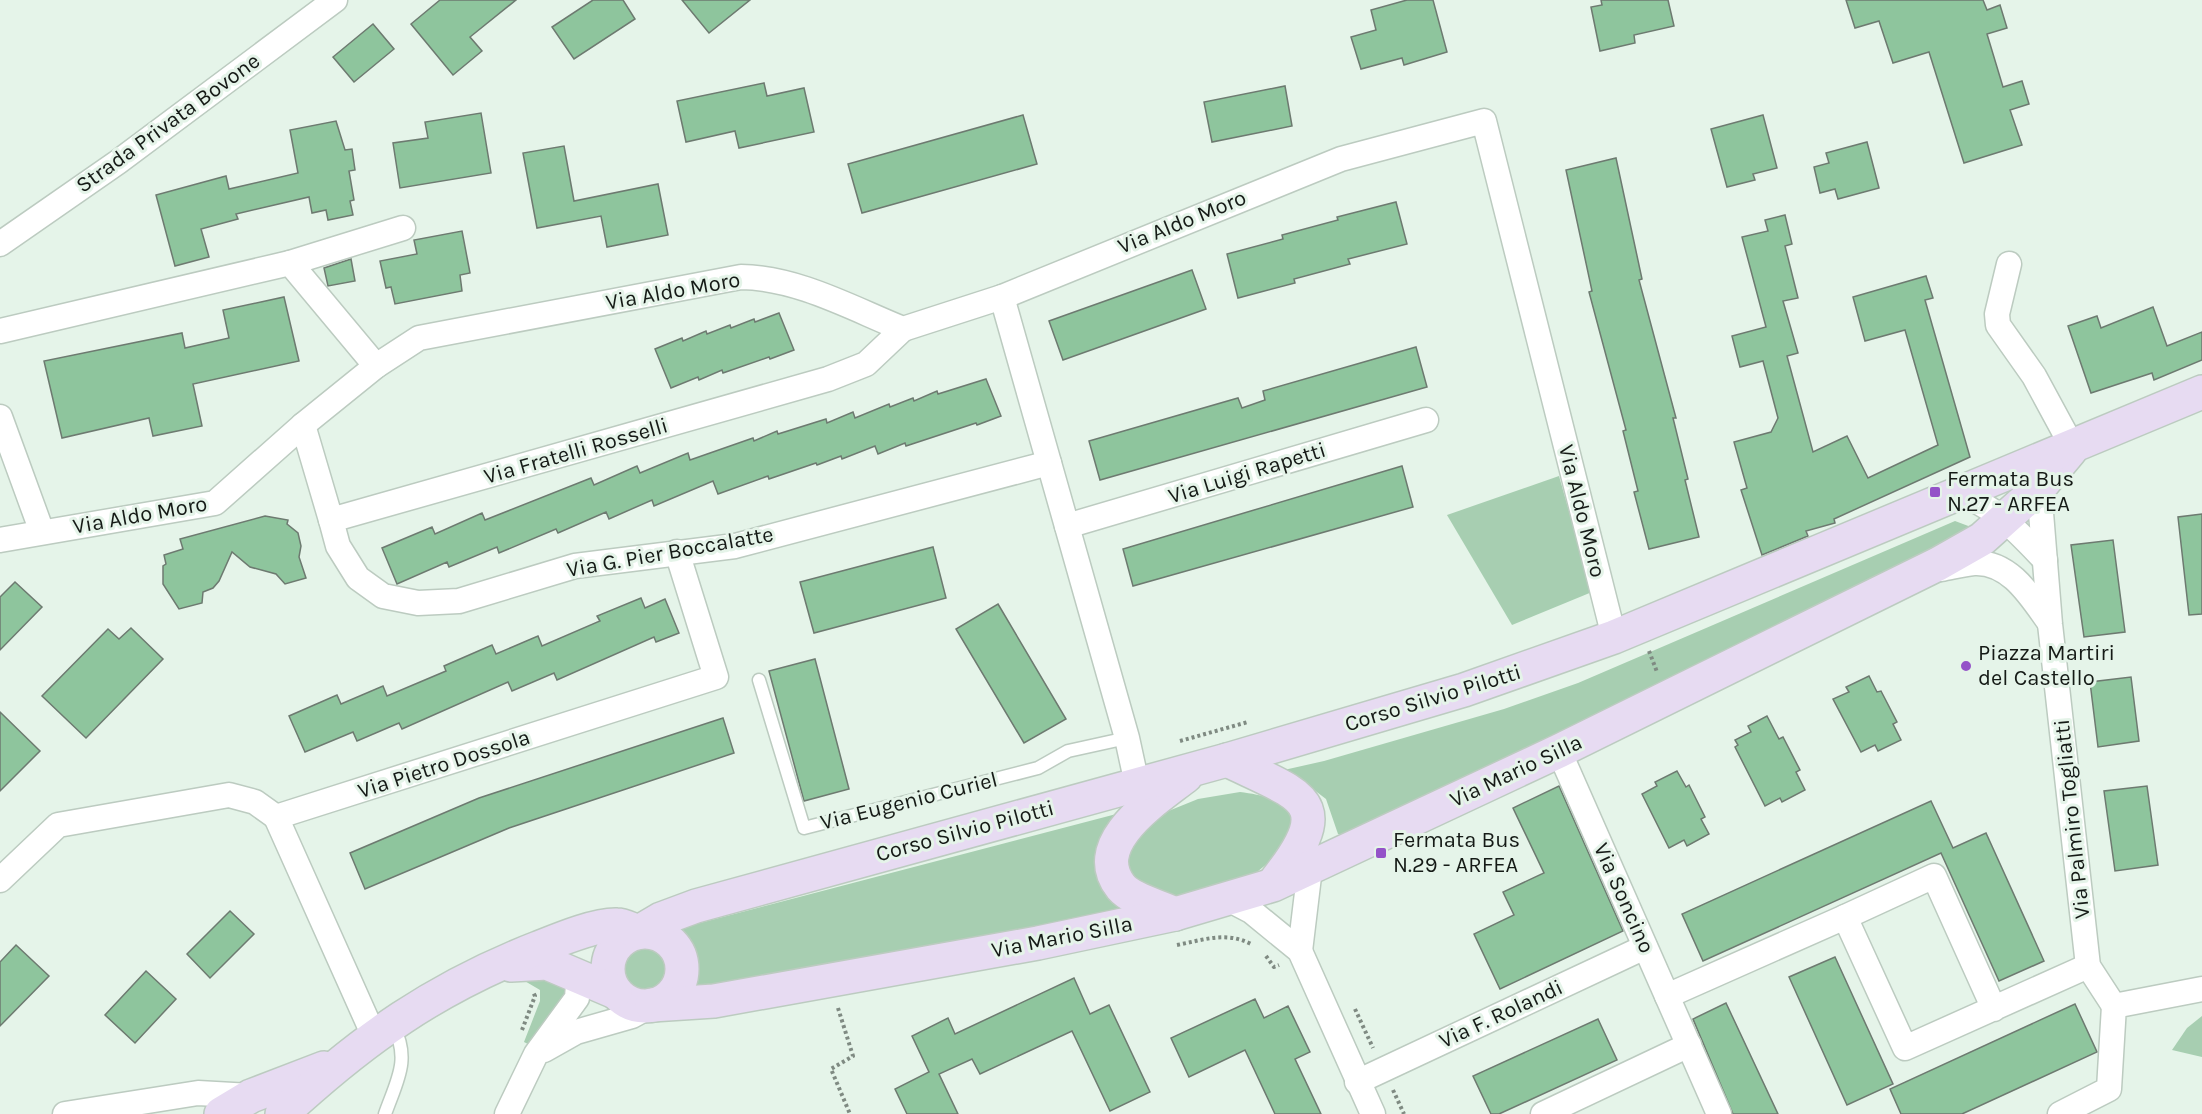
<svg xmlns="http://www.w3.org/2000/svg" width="2202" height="1114" viewBox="0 0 2202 1114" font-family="Karla,sans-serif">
	<rect width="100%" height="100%" fill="#e5f4e9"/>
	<g fill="#a7ceb1">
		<path d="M1559,476L1592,592L1512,625L1447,515Z"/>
		<path d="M1955,521L1979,530L1349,837L1338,834L1326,799L1301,780L1275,772L1324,761L1504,709L1578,683Z"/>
		<path d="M1240,792C1264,795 1290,800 1294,828L1273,859L1246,881L1178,899L1159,897L1126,875L1127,847L1161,814L1198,799Z"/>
		<path d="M1124,812L1133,915L684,997C692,967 696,950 669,931Z"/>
		<circle cx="644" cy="971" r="26"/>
		<path d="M557,978L568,991L528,1044L524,1042L540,1001V990L523,980Z"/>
		<path d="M2202,1016V1057L2172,1050L2187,1028Z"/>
	</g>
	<g fill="#8ec59d" stroke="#6d7a70" stroke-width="1.5">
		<path d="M440,0H516L470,37L482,51L453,75L411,24Z"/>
		<path d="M593,0H623L635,19L574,59L552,27Z"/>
		<path d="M682,0H750L709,33Z"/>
		<path d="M1407,0H1433L1447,52L1404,65L1402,58L1361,69L1351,37L1376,30L1371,10Z"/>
		<path d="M1601,0H1668L1674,26L1634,35L1635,43L1600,51L1591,7L1602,5Z"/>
		<path d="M1846,0H1983L1987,10L2000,5L2007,28L1987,34L2003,87L2022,81L2029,104L2010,110L2022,145L1964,163L1929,52L1893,63L1879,21L1855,28Z"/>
		<path d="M373,24L394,49L354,82L333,57Z"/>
		<path d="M764,83L767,96L804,88L814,132L739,148L735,131L686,142L677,101Z"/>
		<path d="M1285,86L1292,126L1212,142L1204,102Z"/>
		<path d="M481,113L491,173L400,188L393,143L428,138L425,122Z"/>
		<path d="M1023,115L1037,164L862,213L848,164Z"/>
		<path d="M1763,115L1777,168L1753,174L1755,180L1727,187L1711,129Z"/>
		<path d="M336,121L345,150L352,149L355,170L349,171L354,200L350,201L353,215L328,220L326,210L312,213L309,197L236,214L238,219L201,229L209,257L175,266L156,195L226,176L229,189L298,173L290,130Z"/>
		<path d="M1867,142L1879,188L1838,199L1835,189L1820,193L1814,167L1829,163L1826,153Z"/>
		<path d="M564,146L574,201L658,184L668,235L607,247L601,216L537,228L523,153Z"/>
		<path d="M1616,158L1642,279L1639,280L1676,418H1673L1688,479L1685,480L1699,537L1649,549L1634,492L1638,491L1623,431L1626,430L1589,292L1592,291L1566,170Z"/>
		<path d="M1396,202L1407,244L1348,259L1350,264L1294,279L1295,283L1238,298L1227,254L1283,239L1282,235L1338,220L1337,217Z"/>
		<path d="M1785,215L1792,244L1785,246L1798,298L1783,301L1798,353L1787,356L1813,452L1847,436L1868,478L1938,445L1905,330L1865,341L1853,297L1926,276L1933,298L1925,300L1970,457L1834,519L1835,523L1806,531L1808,536L1762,555L1741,490L1747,488L1734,442L1771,432L1778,418L1763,361L1740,367L1732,336L1766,327L1742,237L1768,231L1765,220Z"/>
		<path d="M462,231L470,273L460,275L462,291L395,304L391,287L386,288L380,261L417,254L414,240Z"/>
		<path d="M351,259L355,281L328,286L324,268Z"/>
		<path d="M1192,270L1206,309L1063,360L1049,321Z"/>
		<path d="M284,297L299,361L193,384L202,426L153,436L149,418L62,438L44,361L182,333L185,348L229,338L223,310Z"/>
		<path d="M2153,307L2167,346L2202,332V360L2154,380L2152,373L2091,393L2068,326L2097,316L2101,328Z"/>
		<path d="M779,313L794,350L770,359L769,357L723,373L722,370L699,380L698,377L671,388L655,349L682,338L683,341L706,331L707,334L730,325L731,328L754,319L755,322Z"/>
		<path d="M1416,347L1427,387L1100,480L1089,441L1238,398L1242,408L1265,400L1263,391Z"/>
		<path d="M986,379L1001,416L977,425L976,423L906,446L905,443L878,454L875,446L842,459L841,456L817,465L816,463L769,479L768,476L718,494L713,481L654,506L652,500L609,519L606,512L558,533L556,529L499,553L497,547L449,567L447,562L397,584L382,548L432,527L435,534L482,513L485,520L591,478L594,485L637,466L640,473L688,453L690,460L753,438L754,441L777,431L778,434L826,419L827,423L853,412L855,418L889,404L890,407L913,398L914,401L937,391L938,394Z"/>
		<path d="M1402,466L1413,507L1133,586L1123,549Z"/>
		<path d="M2202,514V614L2189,615L2178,517Z"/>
		<path d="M265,516L288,520L287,524L298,533L301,546L299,557L306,578L285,584L276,574L250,567L232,552L219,581L213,588L203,592L202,603L179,609L163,584V566L166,564L164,555L183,549L180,539Z"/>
		<path d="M2113,540L2125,632L2084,637L2071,545Z"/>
		<path d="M933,547L946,598L814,633L800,582Z"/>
		<path d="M15,582L42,607L0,650V597Z"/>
		<path d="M641,598L645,608L665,599L679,633L656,642L654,637L557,680L554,673L512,691L508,682L402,729L399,723L357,741L353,732L305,752L289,716L337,695L341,704L383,686L387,696L446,671L444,666L492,645L496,654L538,636L542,646L600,621L597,616Z"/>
		<path d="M998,604L1066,719L1024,743L956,629Z"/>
		<path d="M131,628L163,659L86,738L42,696L108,629L119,639Z"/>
		<path d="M815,659L849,789L804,801L769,671Z"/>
		<path d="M1869,676L1877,692L1881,691L1897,722L1893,724L1901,740L1878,751L1875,745L1861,752L1833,699L1849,692L1846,687Z"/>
		<path d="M2131,677L2139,741L2098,747L2090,682Z"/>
		<path d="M0,712L40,751L0,791Z"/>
		<path d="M1767,716L1779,739L1783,737L1800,770L1796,772L1805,790L1782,802L1780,798L1765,806L1735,747L1738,745L1735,740L1751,732L1748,726Z"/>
		<path d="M723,718L734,753L509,828L365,889L350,853L479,798Z"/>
		<path d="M1677,771L1686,787L1689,785L1705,817L1701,819L1709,834L1687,846L1684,840L1669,848L1642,794L1657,786L1655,782Z"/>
		<path d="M1559,786L1623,931L1500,989L1474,934L1514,915L1503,892L1544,873L1513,808Z"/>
		<path d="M2147,786L2158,865L2115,871L2104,791Z"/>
		<path d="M1931,801L1953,848L1986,833L2044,961L1999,981L1941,853L1703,961L1682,914Z"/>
		<path d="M230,911L254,934L210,978L187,954Z"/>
		<path d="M16,945L49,976L0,1026V962Z"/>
		<path d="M1835,957L1893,1084L1847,1105L1789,977Z"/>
		<path d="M146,971L176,999L135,1043L105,1015Z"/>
		<path d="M1074,978L1090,1014L1109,1005L1150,1092L1110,1111L1072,1031L980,1074L972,1059L939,1074L958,1114H907L895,1089L929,1072L912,1036L948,1018L955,1034Z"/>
		<path d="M1255,999L1264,1018L1288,1006L1310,1052L1295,1059L1321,1114H1275L1245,1050L1189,1077L1171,1038Z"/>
		<path d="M1726,1003L1778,1114H1733L1693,1019Z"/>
		<path d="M2075,1004L2097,1052L1962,1114H1901L1890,1089Z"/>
		<path d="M1598,1019L1617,1060L1499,1114H1491L1473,1076Z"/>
	</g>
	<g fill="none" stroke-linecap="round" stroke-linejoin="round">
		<g stroke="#bccbc0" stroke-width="15">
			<g id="lane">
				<path d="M759,680L804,828L1038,768L1068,751L1127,738"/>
				<path d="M385,1114C397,1080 411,1060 393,1025"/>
			</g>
		</g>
		<g stroke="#bccbc0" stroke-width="27">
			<g id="street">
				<path d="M0,244L118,162L335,0"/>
				<path d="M290,263L403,228"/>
				<path d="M2009,264L1997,314L1998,325L2034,376L2073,448"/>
				<path d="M1002,297L1127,738L1137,784L1136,801"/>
				<path d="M0,331L290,263L376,366"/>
				<path d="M0,417L42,532"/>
				<path d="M303,425L331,520L828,379L866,364L903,329"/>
				<path d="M2039,488L2050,624L2088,966L2114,1006"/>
				<path d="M1962,494C1999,510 2018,532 2045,560"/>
				<path d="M331,520L338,546L358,578L383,596L418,603L459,601L575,566L735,546L1049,463"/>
				<path d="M1067,526L1426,420"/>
				<path d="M0,540L215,503L303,425L376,366L419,338L741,277C798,278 851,308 903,329L1002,297L1341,159L1484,121L1614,637"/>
				<path d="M1941,569C1952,567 1963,564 1974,563C2010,561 2031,597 2049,622"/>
				<path d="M1559,751L1719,1114"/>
				<path d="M0,880L58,825L229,795L255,802L276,817"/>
				<path d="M1228,899L1251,911L1300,951L1373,1114"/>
				<path d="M1300,951L1310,868"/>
				<path d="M1667,996L1845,917"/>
				<path d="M1994,1009L1934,876L1845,917L1905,1048L2088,966"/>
				<path d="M374,1036L276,817L716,677L677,552"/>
				<path d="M544,1050L576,1032L632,1016L652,1005"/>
				<path d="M1357,1082L1645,947"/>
				<path d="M65,1114L198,1093L251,1096"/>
				<path d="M507,1114L536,1054L577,998L578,984L574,973"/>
				<path d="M1543,1114L1689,1045"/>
				<path d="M2060,1114L2109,1089L2114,1006L2202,989"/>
			</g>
		</g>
		<g stroke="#bccbc0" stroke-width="36">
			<g id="secondary">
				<path d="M1227,760C1304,797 1339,801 1274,883"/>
				<path d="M1175,914C1159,906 1132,900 1121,887C1086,843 1157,799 1186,776"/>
				<circle cx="645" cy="969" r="37"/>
				<path d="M511,965L547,963L615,992"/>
				<path d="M652,1005L714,1001L1038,943L1175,914L1273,885L1559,751L1938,564L1982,539L2039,488L2070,451"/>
				<path d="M221,1114L251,1096L324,1068"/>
				<path d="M282,1114C363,1039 435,988 538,948C558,940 596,924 617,925C624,925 632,930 639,932L661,919L696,906L1227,760L1464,690L1614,637L2202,392"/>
			</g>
		</g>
		<g stroke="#7f8a82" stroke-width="4" stroke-dasharray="3 3" stroke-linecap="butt">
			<path d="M1649,651L1657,672"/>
			<path d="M1180,741L1248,722"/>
			<path d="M1177,945C1203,940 1226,931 1251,944"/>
			<path d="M1266,956L1274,967L1279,965"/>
			<path d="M838,1008L853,1056L831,1069L850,1114"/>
			<path d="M1355,1009L1373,1048"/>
			<path d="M522,1030L535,996L533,992"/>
			<path d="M1393,1090L1404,1114"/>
		</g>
		<use href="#lane" stroke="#fff" stroke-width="12"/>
		<use href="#street" stroke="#fff" stroke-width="24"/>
		<use href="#secondary" stroke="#e7dbf2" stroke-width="33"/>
	</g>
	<g fill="#9453c8" stroke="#e5f4e9" stroke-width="2">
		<rect x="1929" y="486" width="12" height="12" rx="3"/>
		<circle cx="1966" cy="666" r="6"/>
		<rect x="1375" y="847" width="12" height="12" rx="3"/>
	</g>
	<g text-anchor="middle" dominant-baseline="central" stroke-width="6" stroke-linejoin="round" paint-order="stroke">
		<g font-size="22" fill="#151a16" stroke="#e5f4e9">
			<text transform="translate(168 123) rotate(-36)">Strada Privata Bovone</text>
			<text transform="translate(1182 222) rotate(-22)">Via Aldo Moro</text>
			<text transform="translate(673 291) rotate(-10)">Via Aldo Moro</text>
			<text transform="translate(576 451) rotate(-16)">Via Fratelli Rosselli</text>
			<text transform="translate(1247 473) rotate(-17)">Via Luigi Rapetti</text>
			<text transform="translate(1582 511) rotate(76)">Via Aldo Moro</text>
			<text transform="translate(140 515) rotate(-10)">Via Aldo Moro</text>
			<text transform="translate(670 552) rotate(-10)">Via G. Pier Boccalatte</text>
			<text transform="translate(1433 698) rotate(-17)">Corso Silvio Pilotti</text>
			<text transform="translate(444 764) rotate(-18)">Via Pietro Dossola</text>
			<text transform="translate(1516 771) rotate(-25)">Via Mario Silla</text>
			<text transform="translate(909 801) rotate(-14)">Via Eugenio Curiel</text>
			<text transform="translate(2072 819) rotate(-96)">Via Palmiro Togliatti</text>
			<text transform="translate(965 831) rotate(-15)">Corso Silvio Pilotti</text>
			<text transform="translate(1624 898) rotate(66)">Via Soncino</text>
			<text transform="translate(1062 937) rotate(-11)">Via Mario Silla</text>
			<text transform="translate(1501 1014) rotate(-25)">Via F. Rolandi</text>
		</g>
		<g font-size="22" fill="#151a16" stroke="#e5f4e9" text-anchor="start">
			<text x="1947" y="479">Fermata Bus<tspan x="1947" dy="25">N.27 - ARFEA</tspan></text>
			<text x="1978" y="653">Piazza Martiri<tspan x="1978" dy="25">del Castello</tspan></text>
			<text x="1393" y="840">Fermata Bus<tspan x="1393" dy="25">N.29 - ARFEA</tspan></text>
		</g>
	</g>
</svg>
